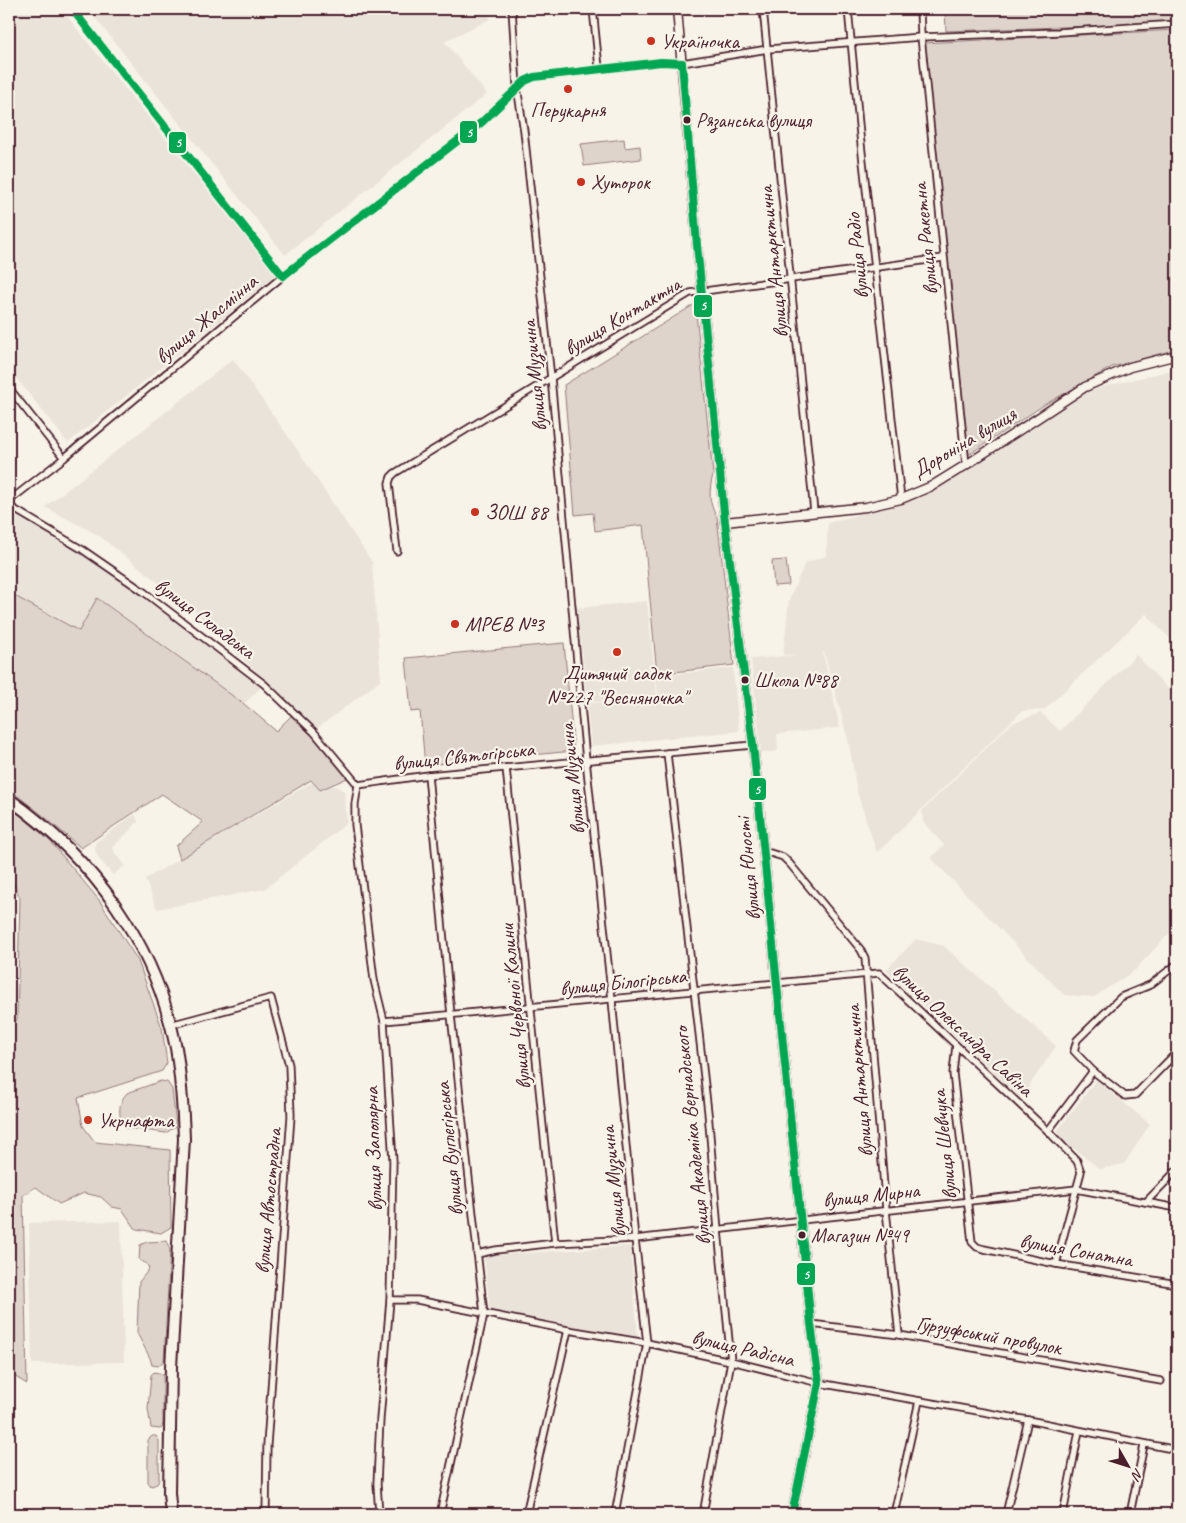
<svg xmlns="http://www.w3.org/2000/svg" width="1186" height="1523" viewBox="0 0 1186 1523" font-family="Caveat,sans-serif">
	<rect width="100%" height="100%" fill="#f7f3e8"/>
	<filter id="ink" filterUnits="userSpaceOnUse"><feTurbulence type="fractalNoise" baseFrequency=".02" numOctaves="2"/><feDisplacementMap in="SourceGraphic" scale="10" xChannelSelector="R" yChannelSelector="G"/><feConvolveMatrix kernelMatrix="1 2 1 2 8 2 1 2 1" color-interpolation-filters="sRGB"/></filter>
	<g filter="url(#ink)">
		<g fill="#eae3da">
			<path d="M9,9H61L276,275L68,443L9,369Z"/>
			<path d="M88,9H489L490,19L451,38L445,42L487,94L285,255Z"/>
			<path d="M233,359L288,436L372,562L381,680L315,730L197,613L98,535L45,507Z"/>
			<path d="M1177,369V646L1146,614L1044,710L1022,711L877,853L857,792L849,743L824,652L823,653L840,728L777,734L778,751L761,753L751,659L806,654L783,655L789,600L805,563L826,556L828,523L902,502L933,489L1089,390Z"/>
			<path d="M9,506L83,550L264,684L244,704L98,598L79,631L9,593Z"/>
			<path d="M647,601L657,696L587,703L577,608Z"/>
			<path d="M1136,655L1177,698V925L1134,971L1094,997L1064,995L931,858L944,845L923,822L922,811L1012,723L1041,713L1060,731Z"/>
			<path d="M733,668L739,731L591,746L587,704L658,697L656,676Z"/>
			<path d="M311,783L336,786L344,791L347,823L265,889L157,909L145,879Z"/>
			<path d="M135,814L138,822L113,847L115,854L125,865L113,875L99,859L95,850L96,842Z"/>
			<path d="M916,939L944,946L1056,1046L1021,1098L886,970Z"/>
			<path d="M1096,1080L1150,1124L1124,1164L1100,1169L1055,1134Z"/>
			<path d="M121,1221L124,1362L32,1364L29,1223Z"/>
			<path d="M630,1246L638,1337L490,1312L484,1256Z"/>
		</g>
		<g fill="#ded4cc" stroke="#947a7c">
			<path d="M945,9H1177V23L946,31Z"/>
			<path d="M1177,30V349L1112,367L1044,405L968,455L924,43Z"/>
			<path d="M624,139L625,148L640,146L641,159L584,166L581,144Z"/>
			<path d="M695,304L713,475C709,490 708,503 717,517L734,665L657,674L643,525L595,531L593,513L575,515L564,385Z"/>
			<path d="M786,560L789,585L774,586L772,561Z"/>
			<path d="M9,593L79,631L97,598L244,704L276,731L294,713L352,776L320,790L311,780L180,859L176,846L203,822L162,794L81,848L46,818L9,789Z"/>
			<path d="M564,643L574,751L425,765L420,711L411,712L406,658Z"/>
			<path d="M9,805L50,841L99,900L138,961L162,1028L167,1063L162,1071L78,1098L83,1126L95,1142L170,1150L171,1227L161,1233L136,1229L122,1209L112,1207L101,1197L84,1193L59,1204L36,1187L23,1195L27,1384L9,1373V1024L17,1020L20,898L9,873Z"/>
			<path d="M9,905L10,909L12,1004L9,1007Z"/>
			<path d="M161,1081L167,1082L172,1089L176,1126L166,1133L126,1128C117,1118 118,1102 127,1093Z"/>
			<path d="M166,1241L170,1249L164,1361L158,1366L152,1365L150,1358L137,1333L139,1282L149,1269L147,1264L139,1260L140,1245L147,1242Z"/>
			<path d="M154,1372L163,1374V1423L162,1428L160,1429L151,1428L148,1409L151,1375Z"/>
			<path d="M152,1436H156L159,1441V1479L157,1484L151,1486L148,1482V1440Z"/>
		</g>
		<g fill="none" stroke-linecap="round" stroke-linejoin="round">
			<g stroke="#4a1f2b" stroke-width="9">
				<g id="street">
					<path d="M72,9L283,276"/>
					<path d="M512,9L517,87L524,131L551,378L586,760L612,1000L635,1239L647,1343L615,1514"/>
					<path d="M593,9L599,68"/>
					<path d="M763,9L814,512"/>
					<path d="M848,9L860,135L901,499"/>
					<path d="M920,9L921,37L966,465"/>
					<path d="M9,388L64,458"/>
					<path d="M9,501L64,458L283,276L482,122L525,81L534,77L661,62L682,63L768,49L921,37L1059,32L1177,24"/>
					<path d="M9,506L83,550L144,592L264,684L314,732L358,785"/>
					<path d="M397,551L389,483L391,477L395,473L690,293L943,258"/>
					<path d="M667,753L708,1112L718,1230L731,1361L703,1514"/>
					<path d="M506,768L555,1243"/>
					<path d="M428,775L451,1015L484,1314L440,1514"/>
					<path d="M358,785L355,804V825L374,980L384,1021L393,1161L390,1300L380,1419L377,1484L379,1514"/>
					<path d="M358,785L428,775L753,745"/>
					<path d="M764,851L783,857L790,864L861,950L865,958L886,1210L899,1335"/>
					<path d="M1177,964L1150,985L1121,997L1077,1040L1074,1051L1093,1071L1125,1096L1135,1095L1177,1052"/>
					<path d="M384,1021L879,973L1048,1131L1077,1161L1081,1172L1056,1264"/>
					<path d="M170,1025L271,998L289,1065L291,1116L267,1445L266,1514"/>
					<path d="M956,1045L953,1073L972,1242L977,1247L984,1249L1056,1264L1177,1284"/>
					<path d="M1048,1131L1093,1071"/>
					<path d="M1146,1202L1177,1170"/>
					<path d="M477,1254L496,1250L555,1243L635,1239L1076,1189L1177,1208"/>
					<path d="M390,1300H417L568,1330L647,1343L731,1361L819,1383L1028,1420L1177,1450"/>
					<path d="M811,1324L899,1335L1161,1381"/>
					<path d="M526,1514L568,1330"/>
					<path d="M894,1514L919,1401"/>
					<path d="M1006,1514L1028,1420"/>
					<path d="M1063,1514L1079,1431"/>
					<path d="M1130,1514L1144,1445"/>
				</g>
			</g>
			<g stroke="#4a1f2b" stroke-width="11">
				<g id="secondary">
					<path d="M677,9L697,245L725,522L753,745L811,1324L819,1383L792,1514"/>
					<path d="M725,522L866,507L901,499L932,486L966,465L1085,387L1130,367L1177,355"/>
				</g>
			</g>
			<g stroke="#4a1f2b" stroke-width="14">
				<path id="highway" d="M9,799C94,859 156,945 176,1048C181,1078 183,1109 184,1139L171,1367L169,1493L171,1514"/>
			</g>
			<use href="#street" stroke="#f7f3e8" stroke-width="5.5"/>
			<use href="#secondary" stroke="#f7f3e8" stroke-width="8"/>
			<use href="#highway" stroke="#f7f3e8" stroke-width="10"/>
			<g stroke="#f7f3e8" stroke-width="11">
				<g id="bus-1">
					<path d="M72,9L283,276"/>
					<path d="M682,63L697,245L725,522L753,745L811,1324L819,1383L792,1514"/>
					<path d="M283,276L482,122L525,81L534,77L661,62L682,63"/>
				</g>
			</g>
			<use href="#bus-1" stroke="#00a651" stroke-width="8"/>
		</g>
	</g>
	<g fill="#c8321e" stroke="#f7f3e8" stroke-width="2">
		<circle cx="651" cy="41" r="5"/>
		<circle cx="568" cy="89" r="5"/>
		<circle cx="581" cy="182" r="5"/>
		<circle cx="475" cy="512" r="5"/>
		<circle cx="455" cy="624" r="5"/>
		<circle cx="617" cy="652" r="5"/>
		<circle cx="88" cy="1120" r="5"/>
	</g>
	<g fill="#4a1f2b" stroke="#f7f3e8" stroke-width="2">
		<circle cx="687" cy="120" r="4.5"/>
		<circle cx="745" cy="680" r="4.5"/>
		<circle cx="802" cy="1235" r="4.5"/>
	</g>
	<g text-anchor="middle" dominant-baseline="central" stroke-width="4.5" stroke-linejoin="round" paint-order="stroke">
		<g font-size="20" fill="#4a1f2b" stroke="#f7f3e8" text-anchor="start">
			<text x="696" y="120">Рязанська вулиця</text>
			<text x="754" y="680">Школа №88</text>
			<text x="811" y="1235">Магазин №49</text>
		</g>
		<g font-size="21" fill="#4a1f2b" stroke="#f7f3e8" text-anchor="start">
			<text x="661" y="41">Україночка</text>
			<text x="568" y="110" text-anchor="middle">Перукарня</text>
			<text x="591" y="182">Хуторок</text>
			<text x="485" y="512">ЗОШ 88</text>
			<text x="465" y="624">МРЕВ №3</text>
			<text x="617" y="673" text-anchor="middle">Дитячий садок<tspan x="617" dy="24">№227 "Весняночка"</tspan></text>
			<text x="98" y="1120">Укрнафта</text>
		</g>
		<g font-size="21" fill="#4a1f2b" stroke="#f7f3e8">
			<text transform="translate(925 239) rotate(-96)">вулиця Ракетна</text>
			<text transform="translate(857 256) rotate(-96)">вулиця Радіо</text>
			<text transform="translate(773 262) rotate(-96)">вулиця Антарктична</text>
			<text transform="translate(622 316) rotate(-31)">вулиця Контактна</text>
			<text transform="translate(206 319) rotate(-40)">вулиця Жасмінна</text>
			<text transform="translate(534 376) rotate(-96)">вулиця Музична</text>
			<text transform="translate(964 442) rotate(-31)">Дороніна вулиця</text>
			<text transform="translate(205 618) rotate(37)">вулиця Складська</text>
			<text transform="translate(464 756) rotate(-6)">вулиця Святогірська</text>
			<text transform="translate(572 779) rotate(-96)">вулиця Музична</text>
			<text transform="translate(748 869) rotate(-96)">вулиця Юності</text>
			<text transform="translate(623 982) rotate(-6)">вулиця Білогірська</text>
			<text transform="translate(515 1007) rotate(-96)">вулиця Червоної Калини</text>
			<text transform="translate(963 1030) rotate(43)">вулиця Олександра Савіна</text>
			<text transform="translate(859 1081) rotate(-95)">вулиця Антарктична</text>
			<text transform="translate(692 1136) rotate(-96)">вулиця Академіка Вернадського</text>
			<text transform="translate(944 1145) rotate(-96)">вулиця Шевчука</text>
			<text transform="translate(373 1149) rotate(-92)">вулиця Заполярна</text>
			<text transform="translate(449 1149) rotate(-96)">вулиця Вуглегірська</text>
			<text transform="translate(613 1182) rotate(-96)">вулиця Музична</text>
			<text transform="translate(871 1195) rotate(-6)">вулиця Мирна</text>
			<text transform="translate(268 1201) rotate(-85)">вулиця Автострадна</text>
			<text transform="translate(1076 1250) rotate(10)">вулиця Сонатна</text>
			<text transform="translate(989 1335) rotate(10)">Гурзуфський провулок</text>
			<text transform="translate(743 1348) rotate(13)">вулиця Радісна</text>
		</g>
	</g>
	<g stroke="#f7f3e8" stroke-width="2">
		<rect x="459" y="120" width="19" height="24" rx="5" fill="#00a651"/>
		<rect x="168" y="131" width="19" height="23" rx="5" fill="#00a651"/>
		<rect x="693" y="294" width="20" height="24" rx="5" fill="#00a651"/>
		<rect x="748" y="777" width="19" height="24" rx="5" fill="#00a651"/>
		<rect x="796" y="1262" width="20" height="24" rx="5" fill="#00a651"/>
	</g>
	<g font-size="14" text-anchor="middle" font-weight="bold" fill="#fff">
		<text x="469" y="137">5</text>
		<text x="178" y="147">5</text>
		<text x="703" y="310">5</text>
		<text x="757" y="794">5</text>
		<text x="806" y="1279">5</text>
	</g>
	<rect width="1186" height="1523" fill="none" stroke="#f7f3e8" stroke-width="30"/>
	<rect x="15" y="15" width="1156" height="1493" fill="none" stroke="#4a1f2b" stroke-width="2" filter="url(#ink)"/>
	<g transform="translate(1128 1466) rotate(129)" stroke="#f7f3e8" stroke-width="4" paint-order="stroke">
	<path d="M0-4L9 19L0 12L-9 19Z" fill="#4a1f2b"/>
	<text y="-8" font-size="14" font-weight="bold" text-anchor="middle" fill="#4a1f2b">N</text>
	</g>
</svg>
